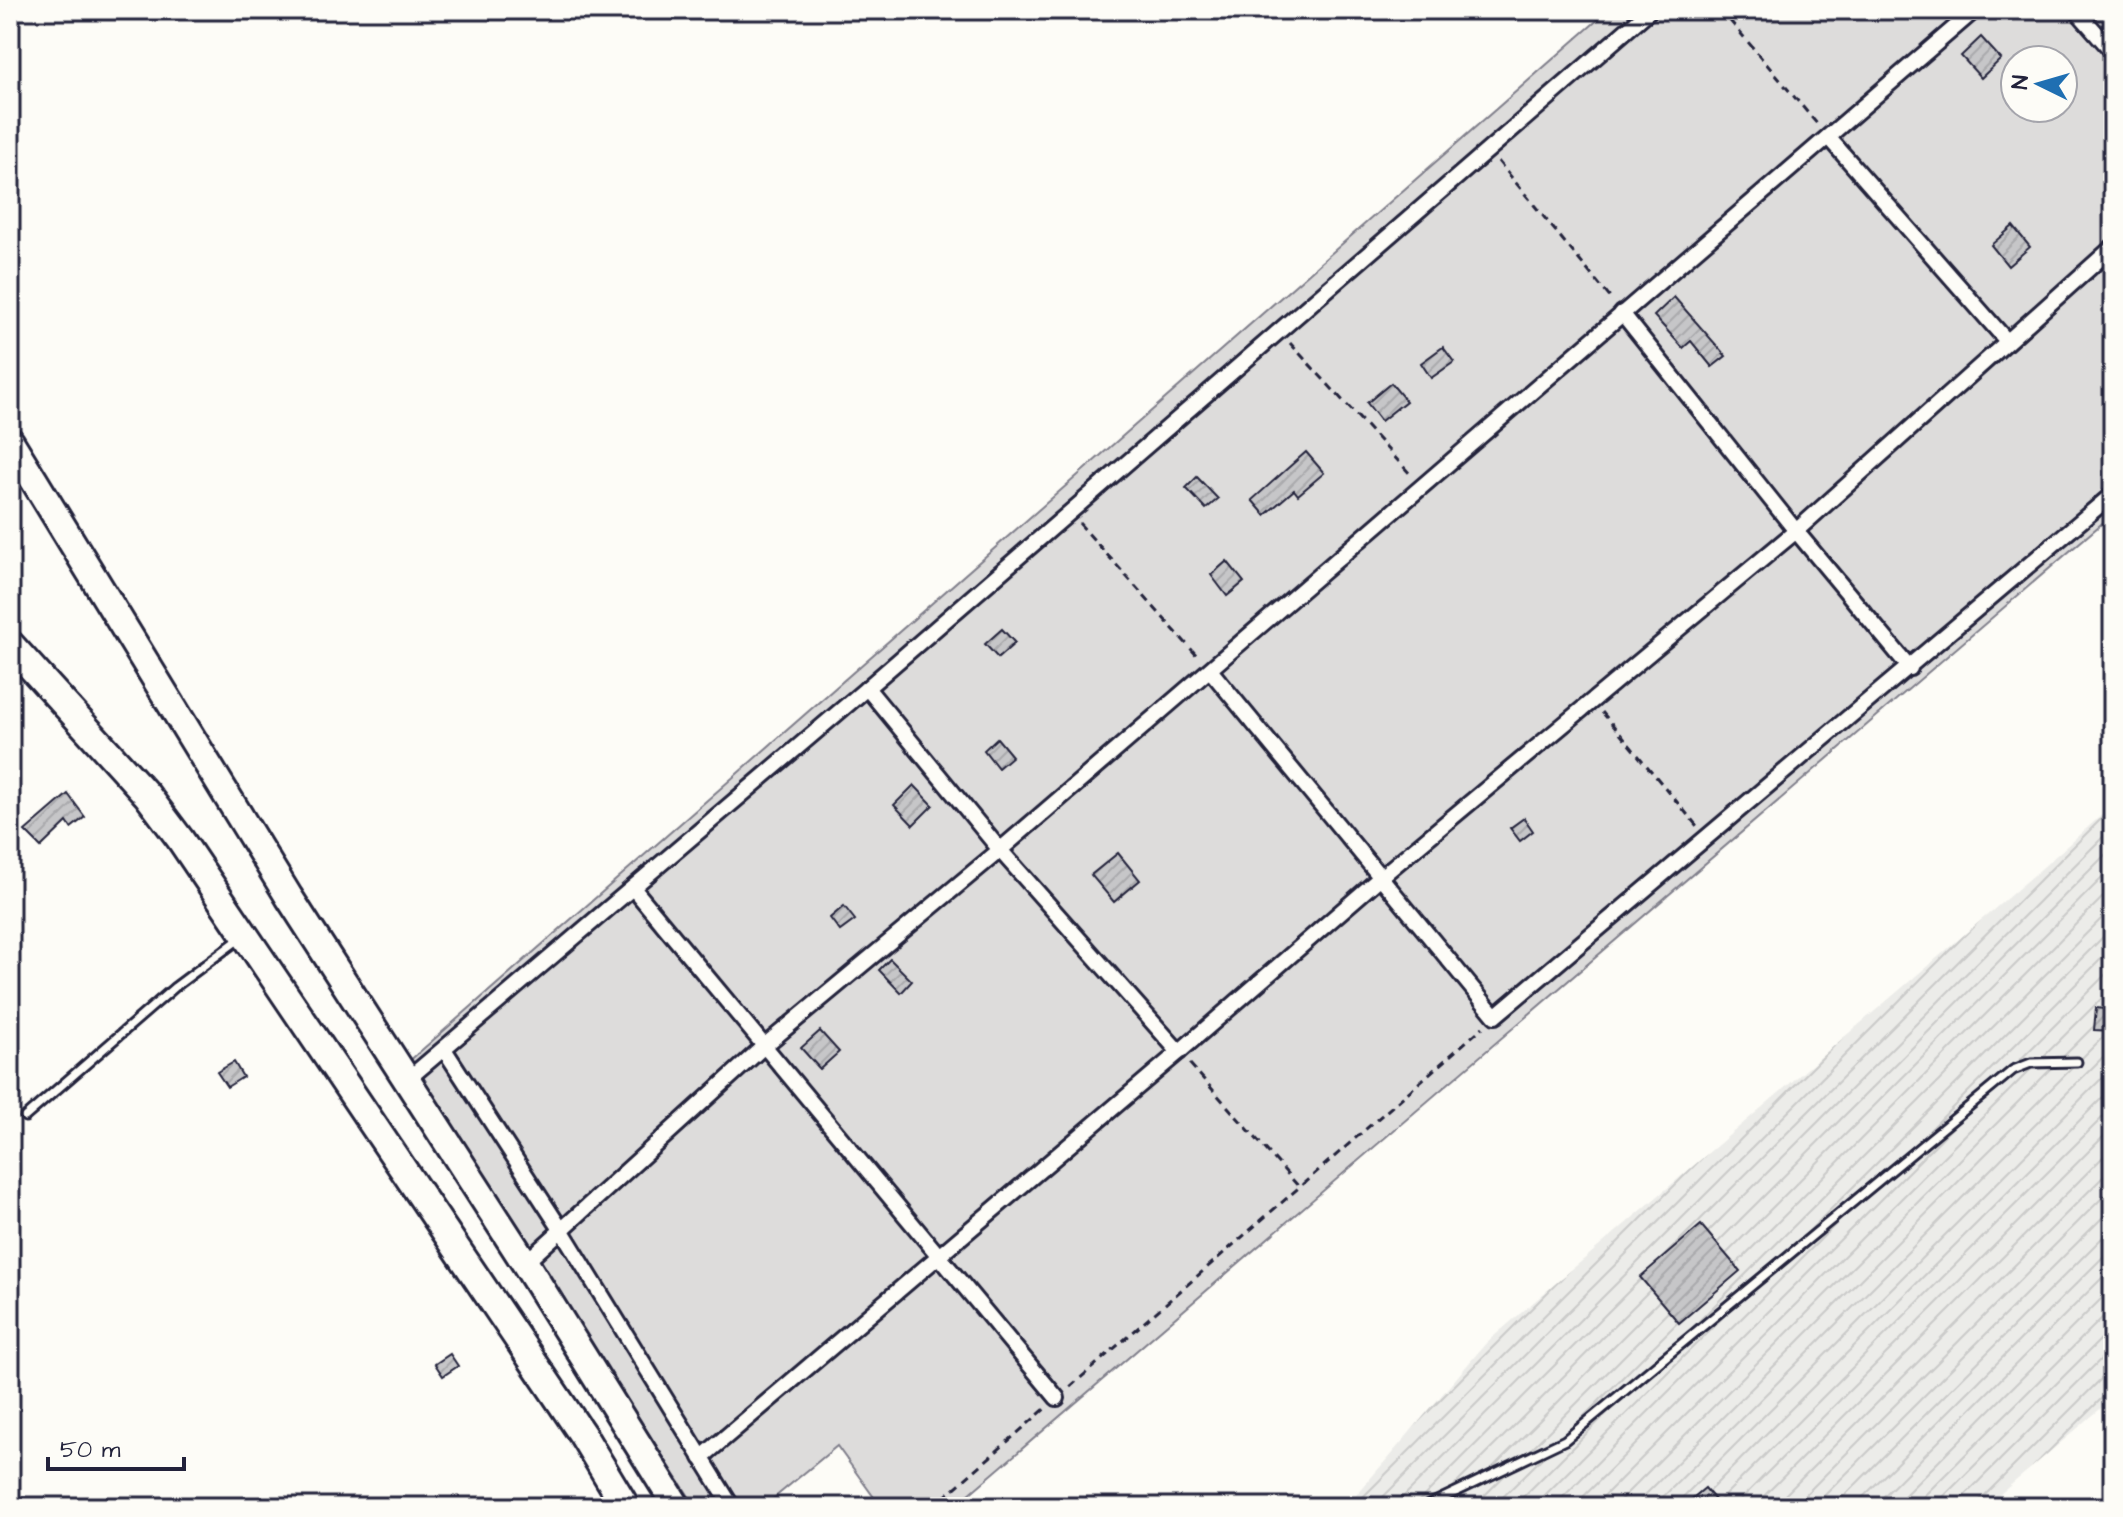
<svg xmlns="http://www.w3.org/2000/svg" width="2123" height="1517" viewBox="0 0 2123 1517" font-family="'Architects Daughter',sans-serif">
	<defs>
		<pattern id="industrial-furrows" width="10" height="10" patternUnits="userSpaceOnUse" patternTransform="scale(2)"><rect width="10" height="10" fill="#ecece9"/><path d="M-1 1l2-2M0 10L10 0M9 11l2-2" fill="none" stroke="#cacac9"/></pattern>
		<pattern id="building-hatch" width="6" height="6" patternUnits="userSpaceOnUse" patternTransform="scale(2)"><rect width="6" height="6" fill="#c6c6c8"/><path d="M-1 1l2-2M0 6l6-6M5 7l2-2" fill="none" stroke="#aaaaad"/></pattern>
	</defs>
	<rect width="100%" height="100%" fill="#fdfcf7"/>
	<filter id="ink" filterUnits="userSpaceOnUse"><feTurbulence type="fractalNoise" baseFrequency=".0125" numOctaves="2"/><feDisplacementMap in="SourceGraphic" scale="16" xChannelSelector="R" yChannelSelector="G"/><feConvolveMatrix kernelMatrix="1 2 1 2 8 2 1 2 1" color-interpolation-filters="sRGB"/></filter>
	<g filter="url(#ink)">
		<path fill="url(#industrial-furrows)" d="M2113,805V1398L1985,1507H1346L1487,1342L2033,876Z"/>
		<path fill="#dddcdb" stroke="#807f8b" stroke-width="2" fill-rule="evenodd" d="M1609,10H2113V514L954,1507H881L837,1446L763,1507H696L407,1063ZM2015,60H2063V108H2015Z"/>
		<g fill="url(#building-hatch)" stroke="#22223b" stroke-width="2">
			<path d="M1981,37L2001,59L1981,78L1961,56Z"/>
			<path d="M2013,226L2030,247L2008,266L1991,245Z"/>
			<path d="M1674,297L1726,356L1712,367L1691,341L1683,348L1654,316Z"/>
			<path d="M1443,347L1454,362L1431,378L1421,363Z"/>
			<path d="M1391,383L1406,401L1381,421L1367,403Z"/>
			<path d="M1306,452L1324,473L1298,495L1294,490L1265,515L1252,500Z"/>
			<path d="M1197,477L1218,499L1206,509L1186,488Z"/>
			<path d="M1227,561L1244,582L1227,596L1211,575Z"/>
			<path d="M1002,629L1015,643L998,658L985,644Z"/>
			<path d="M997,738L1012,756L998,768L984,750Z"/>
			<path d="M914,785L933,805L913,825L894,805Z"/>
			<path d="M68,794L85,817L71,828L67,822L41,847L25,831Z"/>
			<path d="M1524,818L1533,831L1520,841L1510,828Z"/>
			<path d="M1118,853L1140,880L1114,902L1091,875Z"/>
			<path d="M844,906L855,920L840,931L830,918Z"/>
			<path d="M890,959L912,981L901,993L879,970Z"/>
			<path d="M2096,1008L2113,1010V1031L2094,1030Z"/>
			<path d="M820,1031L839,1052L820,1069L801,1048Z"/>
			<path d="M234,1062L243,1077L227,1087L217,1072Z"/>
			<path d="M1701,1225L1740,1271L1679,1323L1640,1277Z"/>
			<path d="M450,1354L458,1366L443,1376L435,1364Z"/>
			<path d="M1705,1488L1721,1507H1682Z"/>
		</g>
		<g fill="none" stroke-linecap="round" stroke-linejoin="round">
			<g stroke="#22223b" stroke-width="13">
				<g id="lane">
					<path d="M25,1117L175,987L242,937"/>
					<path d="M1424,1507L1565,1440L2013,1070L2031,1063L2077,1062"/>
				</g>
			</g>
			<g stroke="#22223b" stroke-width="20">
				<g id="street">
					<path d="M2076,10L2113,52"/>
					<path d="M1828,137L2006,340"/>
					<path d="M1622,313L1796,531L1910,668"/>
					<path d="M1210,670L1495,1016L2113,494"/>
					<path d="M867,688L1000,850L1179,1052"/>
					<path d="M633,888L1057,1398"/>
					<path d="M444,1049L562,1231L732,1507"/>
					<path d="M408,1079L867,688L1650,10"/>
					<path d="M525,1263L763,1047L1000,850L1975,10"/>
					<path d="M701,1458L1179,1052L1382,876L1796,531L2113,247"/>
				</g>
			</g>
			<g stroke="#22223b" stroke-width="32">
				<g id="highway">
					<path d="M10,441L289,897L525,1263L677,1507"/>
					<path d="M10,644L147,795L180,839L582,1434L626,1507"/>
				</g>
			</g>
			<g stroke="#22223b" stroke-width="3" stroke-dasharray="8 6" stroke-linecap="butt">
				<path d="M1721,10L1818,125"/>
				<path d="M1498,161L1612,300"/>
				<path d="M1290,343L1412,476"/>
				<path d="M1079,523L1199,658"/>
				<path d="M1602,712L1697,826"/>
				<path d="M1190,1064L1299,1187"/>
				<path d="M1070,1387L1483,1027"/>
				<path d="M933,1507L1046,1408"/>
			</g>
			<use href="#lane" stroke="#fdfcf7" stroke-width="7"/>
			<use href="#street" stroke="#fdfcf7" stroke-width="14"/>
			<use href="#highway" stroke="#fdfcf7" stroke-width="26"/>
		</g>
	</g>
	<rect width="2123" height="1517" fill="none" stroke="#fdfcf7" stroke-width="40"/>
	<rect x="20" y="20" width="2083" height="1477" fill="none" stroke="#22223b" stroke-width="3" filter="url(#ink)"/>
	<g transform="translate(2039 84) rotate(275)"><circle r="38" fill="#fdfcf7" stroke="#a5a5ac" stroke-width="2"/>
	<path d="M0-6L14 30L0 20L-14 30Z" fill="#1f6fb2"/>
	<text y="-12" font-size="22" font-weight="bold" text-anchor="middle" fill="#22223b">N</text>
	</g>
	<path d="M48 1457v12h136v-12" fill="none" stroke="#22223b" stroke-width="4"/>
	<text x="60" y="1457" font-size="24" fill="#22223b" stroke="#fdfcf7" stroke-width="6" paint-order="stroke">50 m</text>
</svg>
